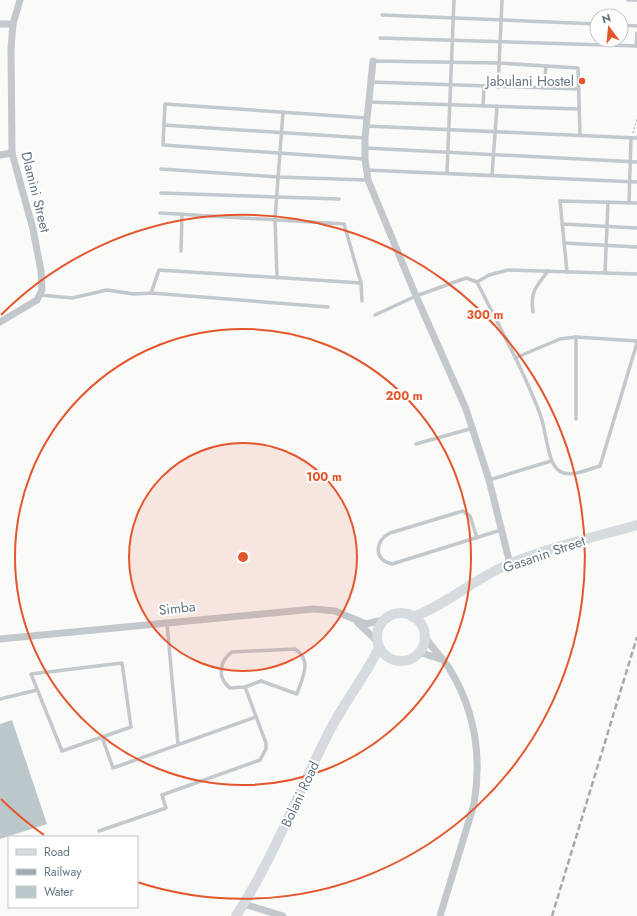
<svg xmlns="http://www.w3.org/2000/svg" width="637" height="916" viewBox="0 0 637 916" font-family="Jost,sans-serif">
	<rect width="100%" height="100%" fill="#fafaf8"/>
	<path fill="#bbc7cb" d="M12,720L47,824L0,839V724Z"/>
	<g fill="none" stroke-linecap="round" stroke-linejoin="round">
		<path stroke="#bbbfc2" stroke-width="1.5" stroke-dasharray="2 2" stroke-linecap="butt" d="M633,133L637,119"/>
		<g stroke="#c3c8cc" stroke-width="3.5">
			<path d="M628,0H637"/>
			<path d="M382,15L597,24"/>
			<path d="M621,25L637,26"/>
			<path d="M380,38L637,46"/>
			<path d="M636,46L637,33"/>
			<path d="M373,61L498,63L578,68L580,135"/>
			<path d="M371,82L579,89"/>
			<path d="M498,87L502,1"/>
			<path d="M544,88L546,66"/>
			<path d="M369,102L579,109"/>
			<path d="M483,106L484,86"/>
			<path d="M164,125L365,138"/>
			<path d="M366,126L637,138"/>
			<path d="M365,148L637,162"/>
			<path d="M365,159L163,145L165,104L367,118"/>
			<path d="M161,169L278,177L367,180"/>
			<path d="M366,170L637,182"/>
			<path d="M447,173L454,0"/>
			<path d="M492,175L497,106"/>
			<path d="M161,193L339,199"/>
			<path d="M629,203L631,138"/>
			<path d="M160,213L344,224L361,283L362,301"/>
			<path d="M562,224L637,228"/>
			<path d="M564,243L637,247"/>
			<path d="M181,251L182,214"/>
			<path d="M567,272L560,201L637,203"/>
			<path d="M605,273L608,202"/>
			<path d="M277,278L275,219L283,112"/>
			<path d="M477,282C499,326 523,369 540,414C546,429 547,459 557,469C568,480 588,469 600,466L637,343"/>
			<path d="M151,293L159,270L361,283"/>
			<path d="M40,295L72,298L107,290L134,294L151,293L328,307"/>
			<path d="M533,312C530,291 536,287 548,271"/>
			<path d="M375,315L416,296L466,278L477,282L489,275L508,270L637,274"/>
			<path d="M515,358L560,339L576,337L637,341"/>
			<path d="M576,419V337"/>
			<path d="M416,444L473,428"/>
			<path d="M489,480L551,461"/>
			<path d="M477,538L470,516L463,511L390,533C375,541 373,559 392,564L501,530"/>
			<path d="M167,624L178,744"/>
			<path d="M295,649C313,661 302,678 297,694L261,681L245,687L230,688C217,678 219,661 232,652Z"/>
			<path d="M122,663L131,727L62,751L31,674Z"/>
			<path d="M0,699L37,690"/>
			<path d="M102,737L113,768L256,717"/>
			<path d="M99,831L166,808L162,795L260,760L266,749V743L245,687"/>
		</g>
		<g stroke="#c3c8cc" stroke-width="7">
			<path d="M0,24H13"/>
			<path d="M373,61L365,138V159L368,180L416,296L466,409L489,480L510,564"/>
			<path d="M0,155L12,153"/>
			<path d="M0,322L37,300L42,290L41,271L33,229L12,153L11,48L13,24L20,0"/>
			<path d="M358,623L377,641"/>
			<path d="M425,637C432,648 442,657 449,668C475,710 482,756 474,804L440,916"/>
			<path d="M0,639L314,609L335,611L366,624L383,620"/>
			<path d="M419,652L440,659"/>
			<path d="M244,904L283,916"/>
		</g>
		<g stroke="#d6dbdf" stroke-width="10">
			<circle cx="401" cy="637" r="24"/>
			<path d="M413,617C448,604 475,578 509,564C550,547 595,537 637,525"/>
			<path d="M236,916C273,859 297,795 328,734C343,704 364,678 379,648"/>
		</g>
		<path stroke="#a2aab0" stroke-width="2.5" stroke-dasharray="6 3" stroke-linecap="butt" d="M552,916L637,637"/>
	</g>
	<circle cx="243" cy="557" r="114" fill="#e4572e" fill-opacity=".12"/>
	<g fill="none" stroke="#e4572e" stroke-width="2">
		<circle cx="243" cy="557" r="114"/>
		<circle cx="243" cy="557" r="228"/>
		<path d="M44 835A342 342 0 0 1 1 799M1 315A342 342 0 1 1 137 882"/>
	</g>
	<circle fill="#e4572e" stroke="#fff" stroke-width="1.5" cx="582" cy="81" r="4"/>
	<g text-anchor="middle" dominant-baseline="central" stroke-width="4" stroke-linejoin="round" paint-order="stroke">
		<g font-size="14" fill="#657683" stroke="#fff" text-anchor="end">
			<text x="574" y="81">Jabulani Hostel</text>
		</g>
		<g font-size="14" fill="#657683" stroke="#fff">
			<text transform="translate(36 192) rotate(76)">Dlamini Street</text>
			<text transform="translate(544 554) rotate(-19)">Gasanin Street</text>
			<text transform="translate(177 608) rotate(-6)">Simba</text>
			<text transform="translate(300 794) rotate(-65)">Bolani Road</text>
		</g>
	</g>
	<circle cx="243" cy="557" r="6" fill="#e4572e" stroke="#fff" stroke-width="2"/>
	<g font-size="12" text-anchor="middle" font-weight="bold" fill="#e4572e" stroke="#fff" stroke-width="4" stroke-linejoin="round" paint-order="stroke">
		<text x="485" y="319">300 m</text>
		<text x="404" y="400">200 m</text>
		<text x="324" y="481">100 m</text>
	</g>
	<rect x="8" y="836" width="130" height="72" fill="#ffffff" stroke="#c1c8cd"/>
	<rect x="16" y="849" width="20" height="6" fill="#d6dbdf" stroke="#c1c8cd"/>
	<text x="44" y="856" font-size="12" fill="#657683">Road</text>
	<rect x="16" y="869" width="20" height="6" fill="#a2aab0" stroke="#c1c8cd"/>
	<text x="44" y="876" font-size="12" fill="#657683">Railway</text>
	<rect x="16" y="886" width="20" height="12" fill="#bbc7cb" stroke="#c1c8cd"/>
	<text x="44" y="896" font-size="12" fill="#657683">Water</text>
	<g transform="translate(609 28) rotate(344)"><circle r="19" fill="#ffffff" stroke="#c1c8cd"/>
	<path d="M0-3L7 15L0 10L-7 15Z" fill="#e4572e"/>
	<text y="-6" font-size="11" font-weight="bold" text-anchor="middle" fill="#657683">N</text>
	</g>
</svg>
